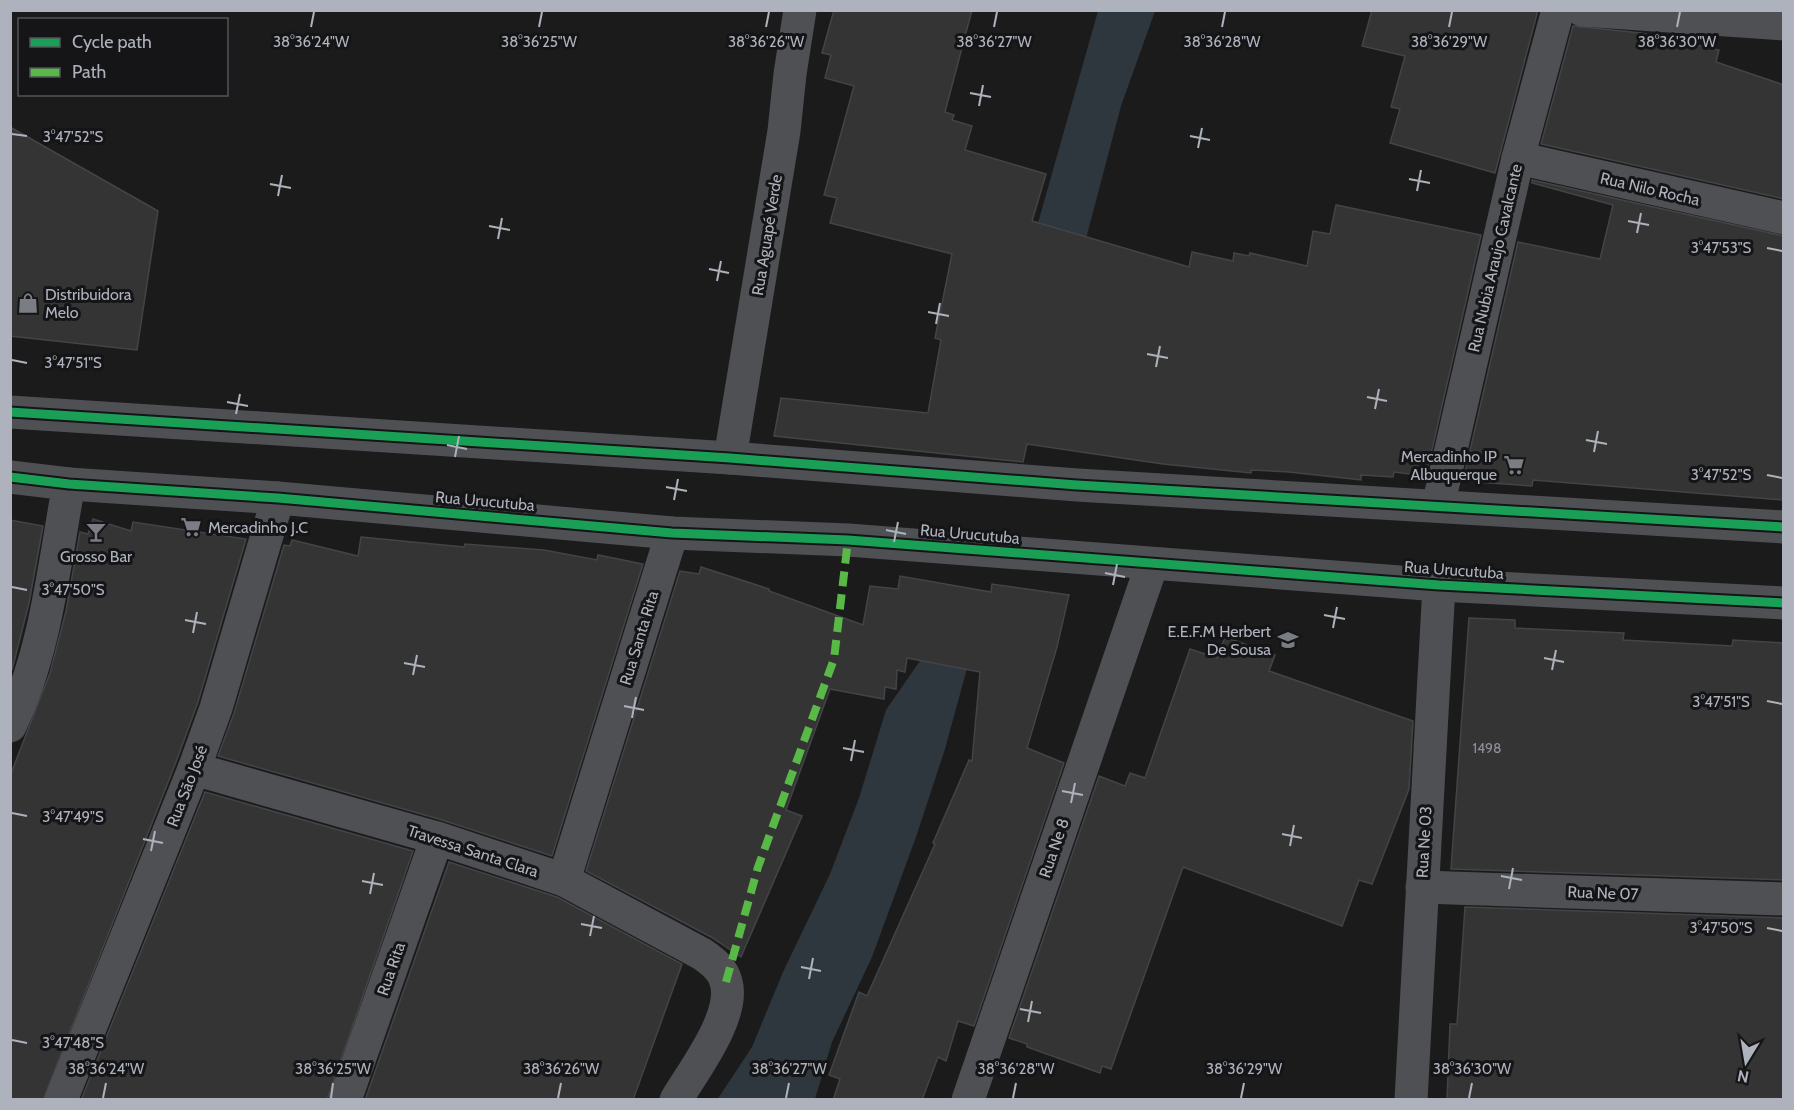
<svg xmlns="http://www.w3.org/2000/svg" width="1794" height="1110" viewBox="0 0 1794 1110" font-family="Cabin,sans-serif">
	<rect width="100%" height="100%" fill="#1b1b1b"/>
	<g fill="#2e373e">
		<path d="M1098,11H1155L1121,106L1055,356L1006,336Z"/>
		<path d="M972,650L945,749L916,837L872,957L832,1042L815,1099L717,1100L752,1047L783,972L830,874L859,798L886,710L924,655Z"/>
	</g>
	<g fill="#343435" stroke="#434447" stroke-width="1.5">
		<path d="M834,10H972L945,112L954,115L952,120L972,126L965,150L1046,174L1032,221L1189,267L1192,252L1233,261L1234,253L1249,256L1250,253L1307,266L1313,231L1330,234L1336,205L1481,235L1426,476L1394,472L1393,477L1361,475V480L1289,472L1251,470V473L1163,464L1027,444L1023,462L774,436L781,398L928,413L941,340L935,338L952,254L830,223L837,198L824,195L854,86L825,78L831,55L822,53Z"/>
		<path d="M1372,10H1538L1495,173L1390,143L1400,109L1391,107L1405,56L1362,46Z"/>
		<path d="M1573,26L1641,33L1719,50L1716,62L1784,85V199L1541,144Z"/>
		<path d="M10,127L158,211L137,350L10,336Z"/>
		<path d="M1532,180L1784,236V500L1533,480L1532,486L1463,481L1518,242L1600,259L1613,205L1532,183Z"/>
		<path d="M93,519L131,531L133,522L246,539L198,702L176,762L43,1100H10V776L50,673L66,611L80,532L88,534Z"/>
		<path d="M10,520L43,526L29,603L12,670Z"/>
		<path d="M361,537L464,547L465,544L544,550L597,560L598,555L643,564L552,856L442,820L218,756L234,713L284,545L290,546L292,540L358,556Z"/>
		<path d="M701,567L769,589V591L863,625L870,586L898,589L900,576L991,592L992,584L1069,595L1057,647L1027,748L1064,763L974,1026L958,1021L946,1061L938,1057L922,1100H833L840,1079L829,1075L859,992L867,996L935,844L933,843L969,760L972,761L980,672L907,658L905,672L897,670L896,689L885,687L884,699L830,689L786,810L802,816L741,957L711,937L586,871L680,571L699,574Z"/>
		<path d="M1469,618L1515,620V628L1624,633L1623,640L1732,646L1733,640L1784,643V880L1451,869Z"/>
		<path d="M1225,637L1275,655L1269,671L1413,721L1409,789L1372,884L1359,880L1342,926L1183,867L1111,1069L1102,1066L1100,1073L1027,1047V1044L1009,1038L1099,776L1125,786L1130,773L1145,778L1190,649L1217,658Z"/>
		<path d="M205,792L413,851L327,1100H81Z"/>
		<path d="M449,862L557,897L682,964L633,1100H365Z"/>
		<path d="M1465,907L1784,918V1100H1447L1450,1024H1457Z"/>
	</g>
	<g fill="none" stroke-linecap="round" stroke-linejoin="round">
		<g stroke="#4f5054" stroke-width="33">
			<path d="M1582,10L1784,24"/>
			<path d="M1518,158L1784,218"/>
			<path d="M10,412L730,458L1077,485L1784,527"/>
			<path d="M730,458L784,131L790,74L800,10"/>
			<path d="M10,477L69,484L278,498L672,533L848,540L1439,585L1784,603"/>
			<path d="M1438,506L1518,158L1558,10"/>
			<path d="M10,726C46,652 54,564 69,484"/>
			<path d="M194,769L437,838L564,880L702,954C712,961 723,969 726,982C736,1016 693,1071 676,1100"/>
			<path d="M564,880L672,533"/>
			<path d="M1422,887L1784,899"/>
			<path d="M61,1100L194,769L216,708L278,498"/>
			<path d="M345,1100L437,838"/>
			<path d="M968,1100L1152,564"/>
			<path d="M1411,1100L1439,585"/>
		</g>
		<path stroke="#58b947" stroke-width="8" stroke-dasharray="15 8" stroke-linecap="butt" d="M726,982L758,867L834,659L848,540"/>
		<g stroke="#151517" stroke-width="13">
			<g id="cycleway">
				<path d="M10,412L730,458L1077,485L1784,527"/>
				<path d="M10,477L69,484L278,498L672,533L848,540L1439,585L1784,603"/>
			</g>
		</g>
		<use href="#cycleway" stroke="#1a9f57" stroke-width="9"/>
	</g>
	<path fill="none" stroke="#adb2bc" stroke-width="2" d="M311,27L314,12M539,27L542,12M766,27L769,12M994,27L997,12M1222,27L1225,12M1449,27L1452,12M1677,27L1680,12M970,93L991,97M979,106L983,85M12,134L27,136M1190,136L1210,140M1198,148L1202,128M1409,179L1430,183M270,184L291,188M1417,191L1421,170M278,196L282,175M1628,221L1649,225M489,226L510,230M1637,233L1641,213M498,239L502,218M1767,248L1782,251M709,269L729,273M717,281L721,261M928,312L949,316M936,324L940,303M1147,354L1168,358M12,360L27,363M1156,367L1160,346M1367,397L1387,401M227,402L248,406M1375,409L1379,389M236,414L240,394M1586,440L1607,444M447,445L467,449M1594,452L1598,431M455,457L459,436M1767,475L1782,478M666,487L687,491M674,500L678,479M886,530L906,534M894,542L898,522M1105,573L1125,577M1113,585L1117,564M12,587L27,590M1324,615L1345,619M185,620L206,624M1333,628L1337,607M193,633L197,612M1544,658L1564,662M404,663L425,667M1552,670L1556,650M413,675L417,655M1767,701L1782,704M624,706L644,710M632,718L636,697M843,748L864,752M851,761L855,740M1062,791L1083,795M1071,803L1075,783M12,813L27,816M1282,834L1302,838M143,839L163,843M1290,846L1294,825M151,851L155,831M1501,876L1522,880M362,881L383,885M1509,889L1513,868M370,894L374,873M581,924L602,928M1767,928L1782,931M590,936L594,916M801,967L821,971M809,979L813,958M1020,1009L1041,1013M1028,1022L1032,1001M12,1040L27,1043M103,1098L106,1083M331,1098L333,1083M558,1098L561,1083M786,1098L789,1083M1013,1098L1016,1083M1241,1098L1244,1083M1469,1098L1472,1083"/>
	<defs>
		<g id="shop-bare" transform="scale(1.62)"><path d="M-5-2.5h2.3a2.7 3.5 0 0 1 5.4 0H5L5.5 6h-11ZM-1.5-2.5h3a1.5 2.3 0 0 0-3 0Z" fill="#7a7d84" stroke="#151517" stroke-width="2.5" paint-order="stroke"/></g>
		<g id="supermarket-bare" transform="scale(1.62)"><path d="M-6-5.5h2.5l.6 2H6L4.5 2H-2.5L-4.4-4H-6ZM-1.5 3.2a1.3 1.3 0 1 0 .1 0ZM3 3.2a1.3 1.3 0 1 0 .1 0Z" fill="#7a7d84" stroke="#151517" stroke-width="2.5" paint-order="stroke"/></g>
		<g id="bar-bare" transform="scale(1.62)"><path d="M-6-5H6L.8 .8V4.5H3.5V6h-7V4.5H-.8V.8Z" fill="#7a7d84" stroke="#151517" stroke-width="2.5" paint-order="stroke"/></g>
		<g id="school-bare" transform="scale(1.62)"><path d="M0-5L7-2L0 1L-7-2ZM-4 1L0 2.5L4 1V4Q0 6-4 4Z" fill="#7a7d84" stroke="#151517" stroke-width="2.5" paint-order="stroke"/></g>
	</defs>
	<g fill-rule="evenodd">
		<use href="#shop-bare" x="28" y="303"/>
		<use href="#supermarket-bare" x="1514" y="465"/>
		<use href="#supermarket-bare" x="191" y="527"/>
		<use href="#bar-bare" x="96" y="532"/>
		<use href="#school-bare" x="1288" y="640"/>
	</g>
	<g text-anchor="middle" dominant-baseline="central" stroke-width="6" stroke-linejoin="round" paint-order="stroke">
		<g font-size="14" fill="#8f929a">
			<text x="1487" y="748">1498</text>
		</g>
		<g font-size="16" fill="#adb2bc" stroke="#151517">
			<text transform="translate(1650 189) rotate(13)">Rua Nilo Rocha</text>
			<text transform="translate(767 235) rotate(-81)">Rua Aguapé Verde</text>
			<text transform="translate(1495 258) rotate(-77)">Rua Nubia Araujo Cavalcante</text>
			<text transform="translate(485 501) rotate(5)">Rua Urucutuba</text>
			<text transform="translate(970 534) rotate(5)">Rua Urucutuba</text>
			<text transform="translate(1454 570) rotate(4)">Rua Urucutuba</text>
			<text transform="translate(639 638) rotate(-73)">Rua Santa Rita</text>
			<text transform="translate(187 786) rotate(-69)">Rua São José</text>
			<text transform="translate(1424 842) rotate(-87)">Rua Ne 03</text>
			<text transform="translate(1054 848) rotate(-71)">Rua Ne 8</text>
			<text transform="translate(473 851) rotate(18)">Travessa Santa Clara</text>
			<text transform="translate(1603 893) rotate(2)">Rua Ne 07</text>
			<text transform="translate(391 969) rotate(-71)">Rua Rita</text>
		</g>
		<g font-size="16" fill="#adb2bc" stroke="#151517" text-anchor="start">
			<text x="45" y="294">Distribuidora<tspan x="45" dy="18">Melo</tspan></text>
			<text x="1497" y="456" text-anchor="end">Mercadinho IP<tspan x="1497" dy="18">Albuquerque</tspan></text>
			<text x="208" y="527">Mercadinho J.C</text>
			<text x="96" y="556" text-anchor="middle">Grosso Bar</text>
			<text x="1271" y="631" text-anchor="end">E.E.F.M Herbert<tspan x="1271" dy="18">De Sousa</tspan></text>
		</g>
	</g>
	<g font-size="15" text-anchor="middle" fill="#adb2bc" stroke="#151517" stroke-width="6" stroke-linejoin="round" paint-order="stroke">
		<text x="311" y="47">38°36'24"W</text>
		<text x="539" y="47">38°36'25"W</text>
		<text x="766" y="47">38°36'26"W</text>
		<text x="994" y="47">38°36'27"W</text>
		<text x="1222" y="47">38°36'28"W</text>
		<text x="1449" y="47">38°36'29"W</text>
		<text x="1677" y="47">38°36'30"W</text>
		<text x="73" y="142">3°47'52"S</text>
		<text x="1721" y="253">3°47'53"S</text>
		<text x="73" y="368">3°47'51"S</text>
		<text x="1721" y="480">3°47'52"S</text>
		<text x="73" y="595">3°47'50"S</text>
		<text x="1721" y="707">3°47'51"S</text>
		<text x="73" y="822">3°47'49"S</text>
		<text x="1721" y="933">3°47'50"S</text>
		<text x="73" y="1048">3°47'48"S</text>
		<text x="106" y="1074">38°36'24"W</text>
		<text x="333" y="1074">38°36'25"W</text>
		<text x="561" y="1074">38°36'26"W</text>
		<text x="789" y="1074">38°36'27"W</text>
		<text x="1016" y="1074">38°36'28"W</text>
		<text x="1244" y="1074">38°36'29"W</text>
		<text x="1472" y="1074">38°36'30"W</text>
	</g>
	<rect width="1794" height="1110" fill="none" stroke="#adb2bc" stroke-width="24"/>
	<rect x="18" y="18" width="210" height="78" fill="#151517" stroke="#525459" stroke-width="1.5"/>
	<rect x="30" y="38" width="30" height="9" fill="#1a9f57" stroke="#525459" stroke-width="1.5"/>
	<text x="72" y="48" font-size="18" fill="#adb2bc">Cycle path</text>
	<rect x="30" y="68" width="30" height="9" fill="#58b947" stroke="#525459" stroke-width="1.5"/>
	<text x="72" y="78" font-size="18" fill="#adb2bc">Path</text>
	<g transform="translate(1746 1062) rotate(191)" stroke="#151517" stroke-width="4.5" paint-order="stroke">
	<path d="M0-4.5L10 22L0 15L-10 22Z" fill="#adb2bc"/>
	<text y="-9" font-size="16" font-weight="bold" text-anchor="middle" fill="#adb2bc">N</text>
	</g>
</svg>
